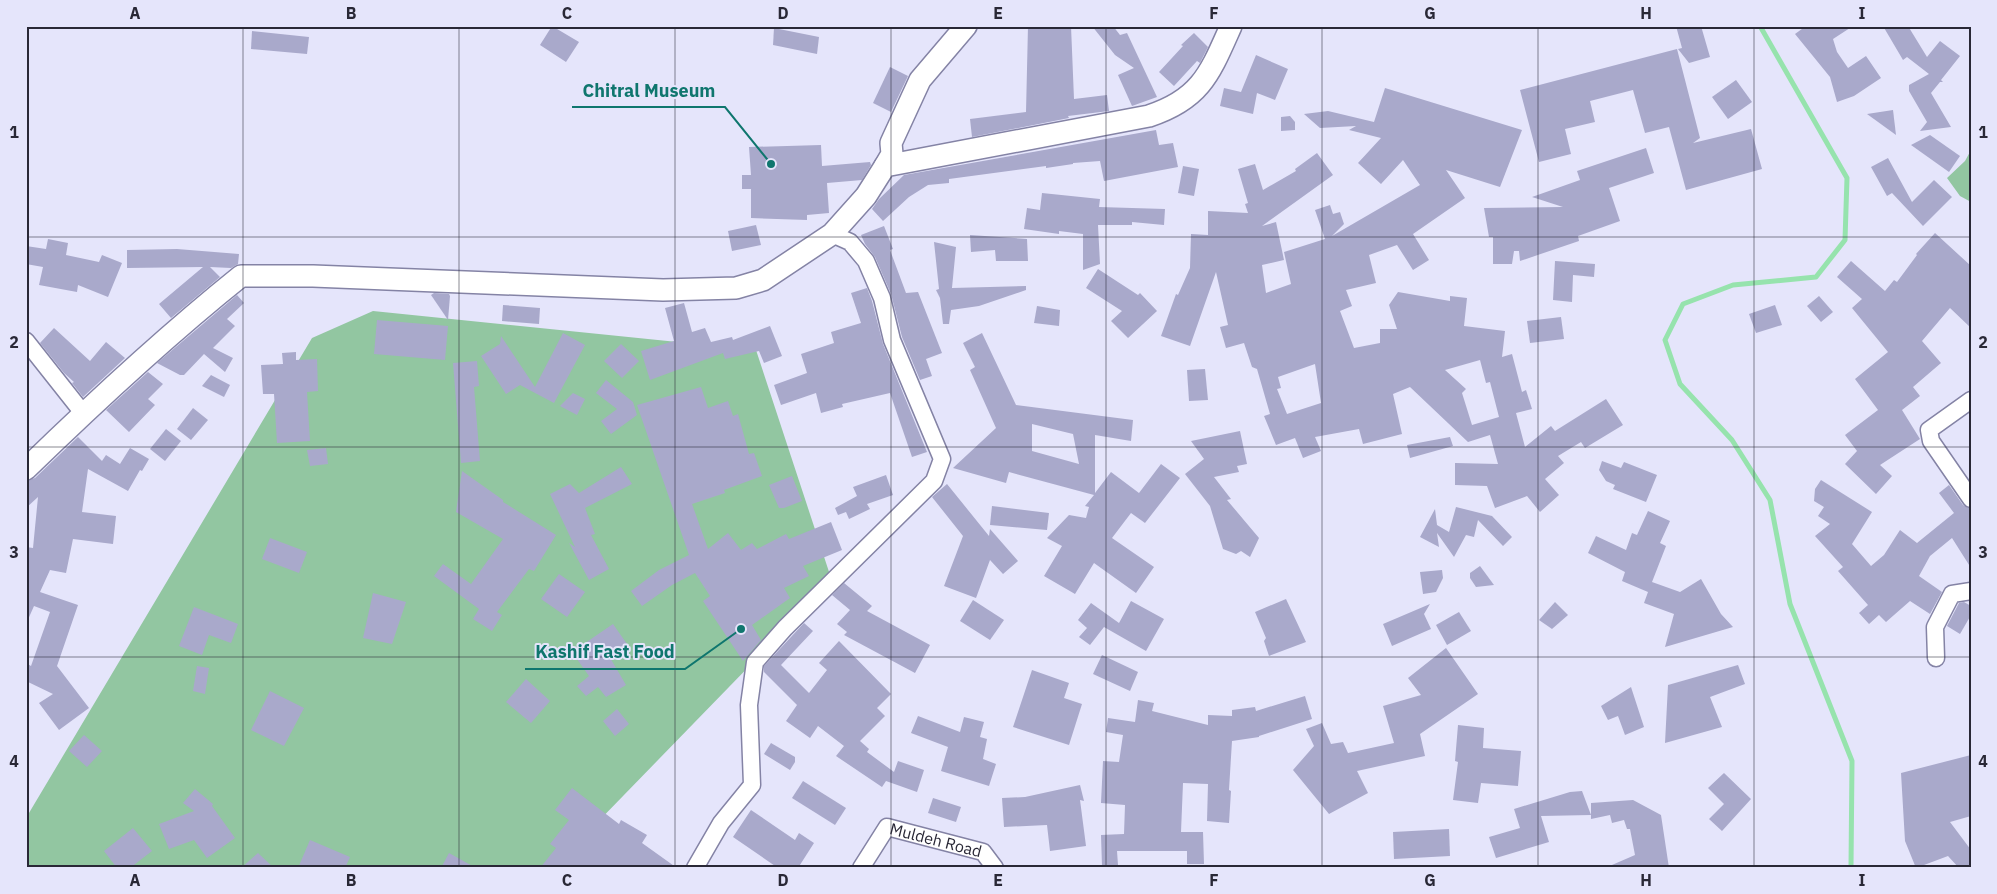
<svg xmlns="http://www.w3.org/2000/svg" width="1997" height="894" viewBox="0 0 1997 894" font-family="'IBM Plex Sans',sans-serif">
	<rect width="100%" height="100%" fill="#e5e5fb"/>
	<g fill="#92c6a1">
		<path d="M1971,150V202L1960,196L1947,178L1965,161Z"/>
		<path d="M373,311L756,350L832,581L589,831L602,868H26V818L312,338Z"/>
	</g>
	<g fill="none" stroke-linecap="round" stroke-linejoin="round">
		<path stroke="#96e3ad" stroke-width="5" d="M1760,26L1847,178L1845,240L1816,277L1733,285L1683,304L1665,340L1680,384L1732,440L1770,500L1790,604L1852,761L1851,868"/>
	</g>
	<g fill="#a9a9cb" fill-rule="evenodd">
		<path d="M552,26L579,42L566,62L540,45Z"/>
		<path d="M1028,26H1071L1074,99L1107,95L1109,111L1068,116L1069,118L972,137L970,119L1026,112Z"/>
		<path d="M1092,26H1113L1120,35L1127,33L1157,97L1132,106L1118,75L1134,68L1115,55Z"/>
		<path d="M1676,26H1701L1710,57L1689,63L1678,49L1682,48Z"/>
		<path d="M1806,26H1853L1833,39L1837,52L1848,68L1866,56L1881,78L1854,96L1837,102L1830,77L1795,34Z"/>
		<path d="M1883,26H1908L1927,57L1940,41L1960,56L1941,80L1943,82H1940L1931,93L1951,127L1920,131L1927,122L1909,91V85L1929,74L1907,57L1903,60Z"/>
		<path d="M774,28L819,37L817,54L773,45Z"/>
		<path d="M252,31L309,37L307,54L251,49Z"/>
		<path d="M1194,33L1208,47L1200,63L1197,61L1174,86L1159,72L1183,46L1181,45Z"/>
		<path d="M1677,49L1700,138L1693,143L1751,129L1762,169L1686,190L1669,127L1645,133L1633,90L1590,101L1595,122L1565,129L1571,154L1539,162L1520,90Z"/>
		<path d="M1256,55L1288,69L1275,100L1257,93L1253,114L1220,106L1224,88L1241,92Z"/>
		<path d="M890,67L908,76L891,112L873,103Z"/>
		<path d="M1736,80L1752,102L1728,119L1712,97Z"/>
		<path d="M1385,88L1522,130L1500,187L1446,170L1465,198L1413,234L1429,260L1413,270L1397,245L1369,255L1376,283L1346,290L1352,306L1340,311L1354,348L1380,343V329H1397L1389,305L1398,292L1450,301V296L1467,298L1464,326L1505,331L1502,357L1512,354L1522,392L1526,390L1532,409L1516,413L1525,447L1551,426L1555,431L1606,399L1623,425L1585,448L1581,442L1558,456L1564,463L1545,479L1559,495L1540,512L1527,496L1495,508L1487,486L1455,485V463L1498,464L1490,435L1468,442L1410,387L1393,394L1402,434L1363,444L1359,429L1315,437L1321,451L1303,458L1295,438L1276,445L1264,416L1270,414L1257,369L1252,367L1244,343L1226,348L1220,327L1228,325L1216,272L1190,346L1161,336L1176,294L1178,295L1190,268L1191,234L1208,235V211L1248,213L1245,204L1248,203L1238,169L1255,164L1263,190L1296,171L1295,169L1317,153L1333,175L1262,226L1276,222L1284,260L1262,265L1266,293L1291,284L1284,252L1325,239L1315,210L1330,205L1333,214L1340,212L1344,224L1332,236L1420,185L1403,160L1381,184L1358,163L1381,138L1349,130L1356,126L1320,128L1304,114L1328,111L1374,122ZM1480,360L1486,383L1490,382L1499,417L1472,425L1462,393L1466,389L1445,370ZM1315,364L1321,403L1287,414L1277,389L1281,388L1278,377Z"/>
		<path d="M1893,110L1896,135L1867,114Z"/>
		<path d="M1290,116L1295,122V130L1281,131V117Z"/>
		<path d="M1156,130L1159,145L1173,143L1178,167L1104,181L1100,161L1073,163V164L1046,168V166L949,179V183L928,185L909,197L883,221L872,209L879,199L904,175Z"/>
		<path d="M1930,135L1960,156L1949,172L1911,145Z"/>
		<path d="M821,145L822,166L870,162L871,165L862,180L827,183L829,213L807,215V220L751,218V189H742V175H751L749,147Z"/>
		<path d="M1646,148L1654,173L1609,188L1620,221L1578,236L1579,241L1520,261L1519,251H1514L1512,264H1493V237H1489L1484,208L1563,207L1532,197L1580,180L1577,171Z"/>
		<path d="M1888,158L1912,202L1934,180L1952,197L1923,226L1892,193L1887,196L1871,167Z"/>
		<path d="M1183,166L1199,169L1194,196L1178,193Z"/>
		<path d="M1042,193L1100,199L1099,207L1165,209L1164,225L1132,222V225H1098L1100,264L1083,270V234L1059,231V234L1024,229L1027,208L1040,210Z"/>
		<path d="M756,225L761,245L732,251L728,231Z"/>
		<path d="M884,226L893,249L890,250L906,293L918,292L942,353L926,359L932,376L920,380L902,337L891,294L875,257L865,244L861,235Z"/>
		<path d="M1935,233L1971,266V328L1950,308L1922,341L1941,363L1913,387L1920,396L1902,410L1920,439L1880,465L1892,476L1876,494L1845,464L1857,451L1845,435L1878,410L1855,379L1888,352L1852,308L1862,299L1837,277L1851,261L1885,291L1894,280L1897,282L1917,255L1916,254Z"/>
		<path d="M970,235L1027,239L1028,261H996L995,250L971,252Z"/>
		<path d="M48,239L68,243L66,255L99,262L102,255L122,263L108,297L78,285L77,292L39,285L43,267L26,264V246L46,249Z"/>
		<path d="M934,242L956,247L952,288L1026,286V290L979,306L951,310L949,324H943L940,298L936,290L939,289Z"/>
		<path d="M177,249L239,254L238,264L231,268L210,267L220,277L171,318L159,304L203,267L127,268V250Z"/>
		<path d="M1555,261L1595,264L1594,277L1573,275L1572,302L1553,300Z"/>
		<path d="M1098,269L1138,295L1140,293L1157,311L1128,338L1111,321L1122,311L1086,288Z"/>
		<path d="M867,288L872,301L883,344L927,452L912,457L890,393L842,404L843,407L821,413L816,393L781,405L774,385L807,373L801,354L834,343L831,332L861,323L851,293Z"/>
		<path d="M434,293L449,294L450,296L448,320L431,295Z"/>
		<path d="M237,295L244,303L227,319L235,326L213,348L233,358L225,372L204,354L184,375H180L157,363Z"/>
		<path d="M1819,296L1833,312L1821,322L1807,306Z"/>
		<path d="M684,303L692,332L705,328L711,342L732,337L733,340L770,326L782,356L764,363L759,351L725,359L723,353L650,380L641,351L674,341L665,308Z"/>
		<path d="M503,305L540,308L539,324L502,321Z"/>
		<path d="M1775,305L1782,325L1756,333L1749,314Z"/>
		<path d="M1037,306L1060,310L1059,326L1034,323Z"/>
		<path d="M1561,317L1564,339L1530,343L1527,321Z"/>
		<path d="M377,320L448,326L445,360L374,354Z"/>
		<path d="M54,328L90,361L106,342L125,358L83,397L72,383L74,382L64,373L40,343Z"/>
		<path d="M563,333L585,345L554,403L520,385L506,394L481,356L500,344L501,336L535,387Z"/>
		<path d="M982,333L1016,405L1133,420L1131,441L1095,435V493L1111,472L1139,493L1161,464L1180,478L1145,523L1131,513L1112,538L1154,567L1136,593L1094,563L1075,594L1044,576L1062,546L1047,538L1069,515L1086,518L1089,507L1085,506L1094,495L1009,472L1006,483L953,468L996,428L970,370L975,367L963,343ZM1032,424L1073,434L1079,464L1032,451Z"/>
		<path d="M621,344L639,361L622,378L604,361Z"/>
		<path d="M296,352V360L317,359L318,391L307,392L310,441L277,443L274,394H263L261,365L283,364L282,353Z"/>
		<path d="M477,361L479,386L474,387L480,461L461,463L453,363Z"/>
		<path d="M1205,369L1208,400L1189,401L1187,370Z"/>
		<path d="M148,372L163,384L148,399L155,405L129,432L106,410Z"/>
		<path d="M211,375L230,385L224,397L202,386Z"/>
		<path d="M606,380L633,402L637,415L611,434L601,421L617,409L596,393Z"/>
		<path d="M701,387L708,408L728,401L733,416L738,414L749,454L754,453L762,476L724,490L725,493L692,504L708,549L728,533L741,550L752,543L757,549L786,534L789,539L831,522L842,550L803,566L809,576L784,588L790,598L752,625L761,640L743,661L703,601L710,596L695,573L672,585L642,606L631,591L659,570L689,555L637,405Z"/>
		<path d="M573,393L585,399L577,415L560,406Z"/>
		<path d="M193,408L208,420L191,440L177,429Z"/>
		<path d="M166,429L181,441L165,461L150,449Z"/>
		<path d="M1240,431L1247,464L1237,466L1239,472L1214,477L1231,499L1227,500L1259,538L1250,557L1241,551L1236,554L1223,549L1210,506L1185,474L1204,459L1191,441Z"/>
		<path d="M78,437L102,461L106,455L120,464L130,448L149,459L142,471L140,470L128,491L88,469L82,512L116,516L113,544L73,539L66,573L50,570L40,592L78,605L57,666L89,708L59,730L39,703L53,694L26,681V663L31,666L50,612L34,606L26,624V547L33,548L38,497L26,508V481L35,478Z"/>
		<path d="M1450,437L1453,446L1410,458L1407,445Z"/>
		<path d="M326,448L328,464L310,466L307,450Z"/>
		<path d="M1602,461L1621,468L1624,462L1657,475L1646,502L1613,489L1615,485L1606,481L1599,470Z"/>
		<path d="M621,467L632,484L585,508L595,534L591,535L609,569L589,580L569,543L575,547L550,494L570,484L579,493Z"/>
		<path d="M462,471L503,500V502L556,535L534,571L529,569L497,612L502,615L492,631L473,619L479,609L434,576L443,564L471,584L503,539L456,512Z"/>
		<path d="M886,475L893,495L867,504L870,509L849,519L846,512L838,515L835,508L857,496L853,487Z"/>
		<path d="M792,476L802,501L784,508H779L769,485Z"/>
		<path d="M1821,480L1872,512L1852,544L1871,566L1884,555L1900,530L1917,543L1954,513L1939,493L1949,485L1963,505L1971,509V568L1952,538L1930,556L1919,576L1942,592L1930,614L1910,601L1886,622L1879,615L1869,624L1859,613L1868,605L1838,571L1843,567L1815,536L1830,524L1818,516L1824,507L1814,501L1815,489Z"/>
		<path d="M947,484L989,536L990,529L1018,561L1003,574L990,560L976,598L944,586L963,536L932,497Z"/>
		<path d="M992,506L1049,513L1047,530L990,525Z"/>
		<path d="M1456,507L1492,516L1512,537L1503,546L1478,520L1474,537L1466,535L1454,557L1437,533L1439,547L1420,537L1435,509L1437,525L1449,532Z"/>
		<path d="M1648,511L1670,521L1660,543L1666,546L1652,582L1680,592L1701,579L1721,614L1733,627L1665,647L1674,614L1644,603L1648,592L1622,581L1625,572L1588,553L1596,536L1626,550L1632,533L1637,535Z"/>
		<path d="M270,538L307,552L299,573L262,559Z"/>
		<path d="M1480,566L1494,585L1476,587L1470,578V573Z"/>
		<path d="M1442,570L1443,578L1436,592L1423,594L1420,572Z"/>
		<path d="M559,574L585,592L567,617L541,599Z"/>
		<path d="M844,583L872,606L867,611L930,645L915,673L844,635L847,632L837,624L850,610L832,595Z"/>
		<path d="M373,593L406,602L392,644L363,638Z"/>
		<path d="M1286,599L1306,642L1269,656L1264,641L1266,638L1255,612Z"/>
		<path d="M973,600L1004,620L990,640L960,621Z"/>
		<path d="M1131,601L1164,619L1146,651L1104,627L1090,645L1079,637L1087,628L1078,620L1091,603L1119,623Z"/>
		<path d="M1555,602L1568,615L1552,629L1539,620Z"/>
		<path d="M1964,602L1971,606V615L1960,634L1947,626L1959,603Z"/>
		<path d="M1430,604L1424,614L1431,629L1392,646L1383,624Z"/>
		<path d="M194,607L238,624L231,643L209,635L202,655L179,646Z"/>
		<path d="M1459,612L1471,631L1447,645L1436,625Z"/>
		<path d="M804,623L813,631L781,665L809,693L827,670L819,663L839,641L891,694L877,708L885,716L860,741L869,749L867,752L894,772L898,761L924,770L917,792L886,781L882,787L836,756L844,746L818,726L810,738L786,721L797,705L764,672V666Z"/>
		<path d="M613,624L627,644L609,656L626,685L606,697L598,687L586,696L577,686L589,676L572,652Z"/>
		<path d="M1446,648L1478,694L1420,734L1425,756L1357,771L1368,793L1329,814L1293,770L1314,746L1306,729L1322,723L1331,744L1343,742L1348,753L1394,743L1383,706L1421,695L1408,678Z"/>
		<path d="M1102,655L1138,672L1130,691L1093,674Z"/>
		<path d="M1738,665L1745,684L1710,697L1722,727L1665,743L1668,685Z"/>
		<path d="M197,666L209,668L205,694L193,691Z"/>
		<path d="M1032,670L1069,683L1064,698L1082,704L1069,745L1013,727Z"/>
		<path d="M526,679L550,701L531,723L506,702Z"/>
		<path d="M1631,687L1644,727L1625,735L1618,716L1608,720L1601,706Z"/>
		<path d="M270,691L304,708L284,746L251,730Z"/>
		<path d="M1305,696L1312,719L1259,736V737L1232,741L1229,790L1231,791L1229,823L1207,821L1208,784L1183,783L1181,832H1203L1204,864H1187V851H1117L1118,865L1102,866L1101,835L1124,834L1125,805L1101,803L1103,761L1119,762L1123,735L1106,732L1108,718L1135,722L1138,700L1154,703L1152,711L1208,725V715L1232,716V710L1255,707L1256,711Z"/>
		<path d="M617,709L629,724L615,736L603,721Z"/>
		<path d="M918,716L960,732L964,717L984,722L980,737L987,739L983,759L996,764L989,786L941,771L948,747L911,733Z"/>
		<path d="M1458,725L1484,728L1483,748L1521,751L1518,786L1481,783L1478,803L1453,800L1458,762L1455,761Z"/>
		<path d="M84,735L102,751L87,767L69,751Z"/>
		<path d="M771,743L795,757V762L790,770L764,754Z"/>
		<path d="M1971,755V816L1950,822L1971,850V868H1959L1948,856L1916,868L1905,841L1901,773Z"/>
		<path d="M1724,773L1751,799L1722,831L1709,819L1724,804L1708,788Z"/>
		<path d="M803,781L846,808L835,825L792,798Z"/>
		<path d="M1080,785L1084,801L1080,800L1086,846L1050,851L1047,825L1004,827L1002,798L1025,797Z"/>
		<path d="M572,788L619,824L621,820L647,835L642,843L677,868H540L556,848L550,844L569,820L555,810Z"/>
		<path d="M195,789L213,804L212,806L235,838L207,858L194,840L169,849L159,824L194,811L183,803Z"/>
		<path d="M1582,791L1591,815L1541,816L1549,842L1496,858L1489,837L1520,828L1514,809L1570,792Z"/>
		<path d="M933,798L961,807L956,822L928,813Z"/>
		<path d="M1633,800L1661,815L1669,868H1605L1635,855L1630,829H1627L1624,820L1612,823L1610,815L1591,819V803Z"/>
		<path d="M751,810L795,840L799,833L814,843L798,868H778L733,837Z"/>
		<path d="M133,828L152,851L130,868H117L104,851Z"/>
		<path d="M1449,829L1450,856L1394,859L1393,832Z"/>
		<path d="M310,840L350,857L345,868H298Z"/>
		<path d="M258,853L274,868H241Z"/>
		<path d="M449,853L476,868H441Z"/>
	</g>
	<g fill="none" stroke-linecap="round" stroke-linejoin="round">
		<g stroke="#8483a5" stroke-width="19">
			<g id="minor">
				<path d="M26,341L83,413"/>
				<path d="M1971,400L1929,430L1931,441L1971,499"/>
				<path d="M1936,658L1935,627L1952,594L1971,591"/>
				<path d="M695,868L721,823L752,785L749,705L755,662L785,628L934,481L942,459L892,340L882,298L866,261L850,242L832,234"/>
				<path id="s1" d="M861,868L887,827L983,852L995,868"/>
			</g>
		</g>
		<g stroke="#8483a5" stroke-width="24">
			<g id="tertiary">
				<path d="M885,166L892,154L891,143L920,80L966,26"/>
				<path d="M26,469C95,402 166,336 241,276H313L663,290L736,288L763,280L832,234L866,196L885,166L1149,116C1201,99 1210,73 1231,26"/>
			</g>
		</g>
		<use href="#minor" stroke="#fff" stroke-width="16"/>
		<use href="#tertiary" stroke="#fff" stroke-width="21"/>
	</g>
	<path fill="none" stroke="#292836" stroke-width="1" stroke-opacity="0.55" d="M243,26V868M459,26V868M675,26V868M891,26V868M1106,26V868M1322,26V868M1538,26V868M1754,26V868M26,237H1971M26,447H1971M26,657H1971"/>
	<g text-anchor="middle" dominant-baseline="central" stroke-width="4" stroke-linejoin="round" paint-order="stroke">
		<g font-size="16" fill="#292836" stroke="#e5e5fb">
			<text stroke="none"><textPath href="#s1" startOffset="99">Muldeh Road</textPath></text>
		</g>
	</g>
	<path fill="none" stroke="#0f766e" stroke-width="2" d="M771 164L725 107H572M741 629L685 669H525"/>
	<g fill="#0f766e" stroke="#e5e5fb" stroke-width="2">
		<circle cx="771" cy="164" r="5"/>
		<circle cx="741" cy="629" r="5"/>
	</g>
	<g font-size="18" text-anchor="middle" font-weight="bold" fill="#0f766e" stroke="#e5e5fb" stroke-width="4" stroke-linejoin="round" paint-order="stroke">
		<text x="649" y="97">Chitral Museum</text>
		<text x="605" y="658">Kashif Fast Food</text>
	</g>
	<rect width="1997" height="894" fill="none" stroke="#e5e5fb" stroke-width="55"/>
	<rect x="28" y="28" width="1942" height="838" fill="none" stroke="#292836" stroke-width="2"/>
	<g font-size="16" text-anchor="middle" font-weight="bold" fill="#292836">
		<text x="135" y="19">A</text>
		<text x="351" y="19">B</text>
		<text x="567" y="19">C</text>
		<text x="783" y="19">D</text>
		<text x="998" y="19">E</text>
		<text x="1214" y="19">F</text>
		<text x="1430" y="19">G</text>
		<text x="1646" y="19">H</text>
		<text x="1862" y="19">I</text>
		<text x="14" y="138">1</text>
		<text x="1983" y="138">1</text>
		<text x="14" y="348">2</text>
		<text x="1983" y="348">2</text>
		<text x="14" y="558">3</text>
		<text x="1983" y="558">3</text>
		<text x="14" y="767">4</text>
		<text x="1983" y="767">4</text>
		<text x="135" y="886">A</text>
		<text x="351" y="886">B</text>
		<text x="567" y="886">C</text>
		<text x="783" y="886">D</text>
		<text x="998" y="886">E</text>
		<text x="1214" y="886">F</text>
		<text x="1430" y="886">G</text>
		<text x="1646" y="886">H</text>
		<text x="1862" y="886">I</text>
	</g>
</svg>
